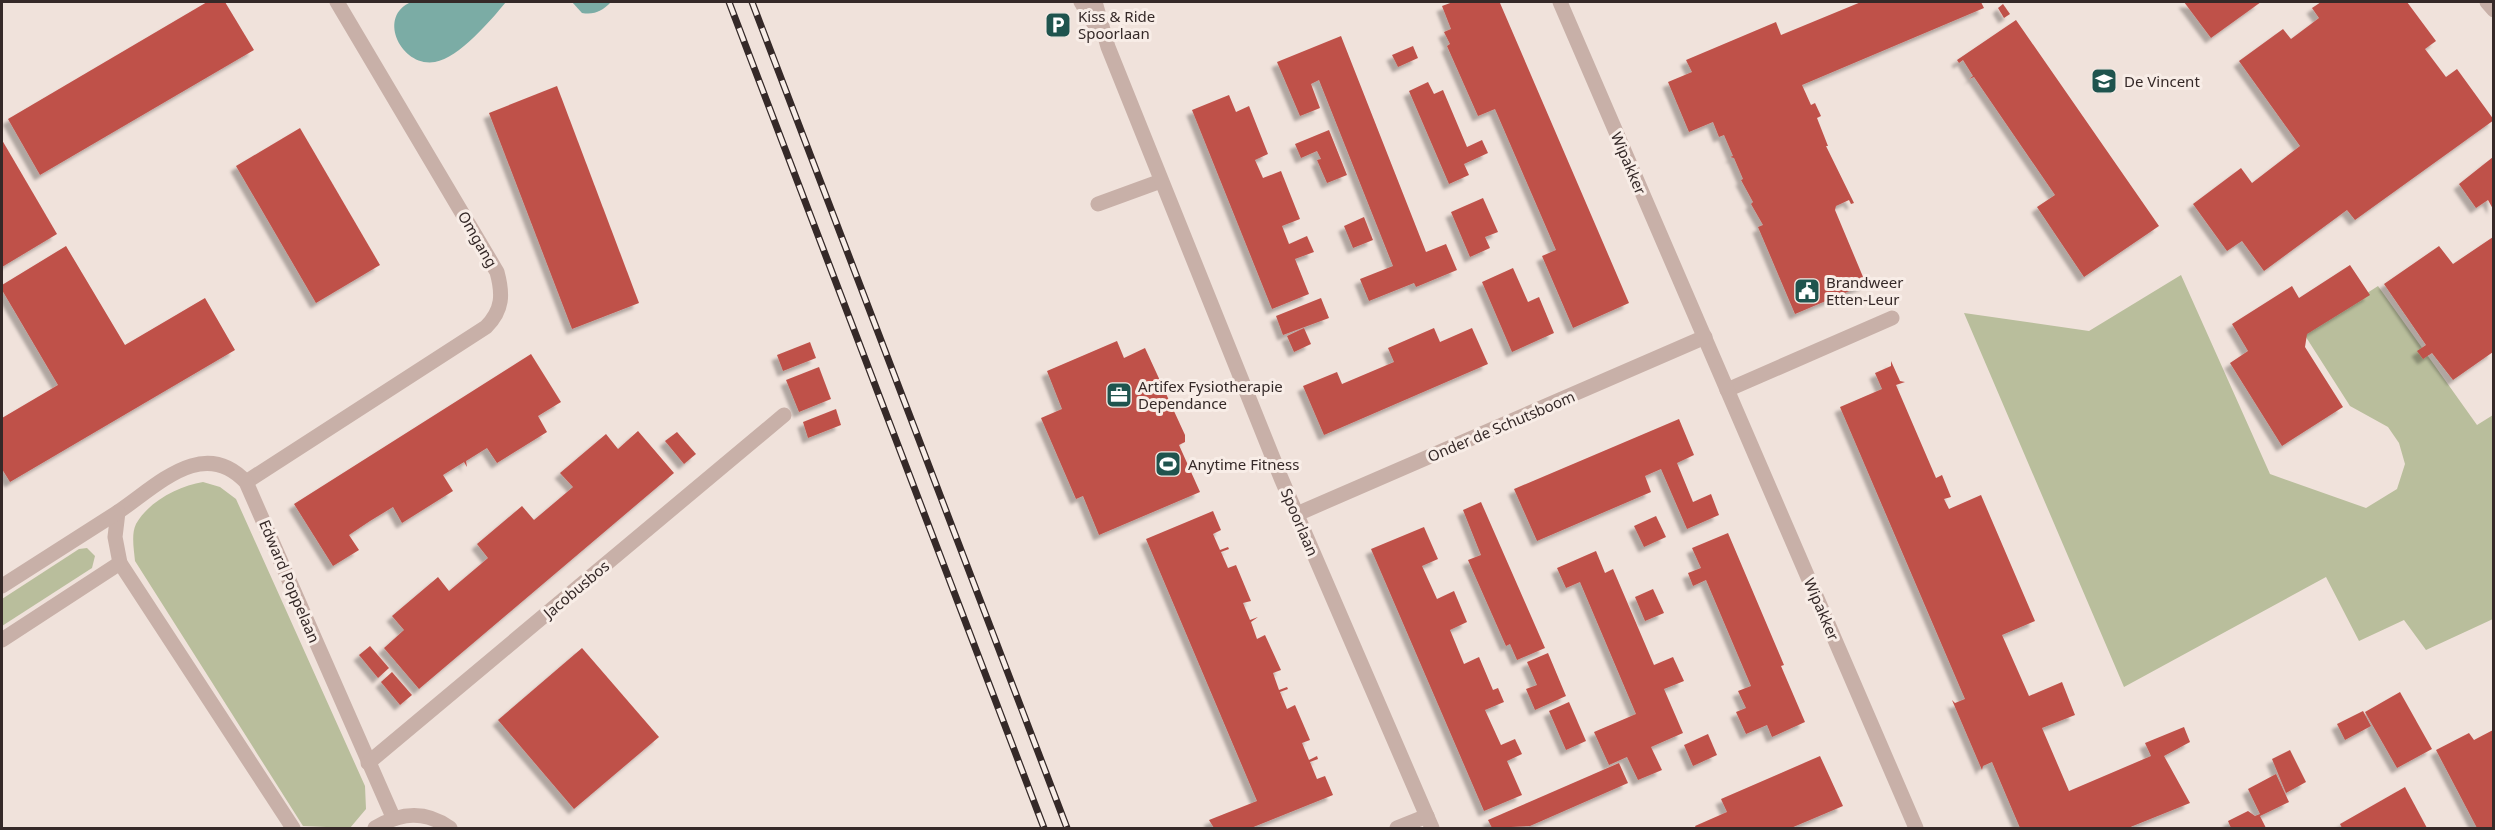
<svg xmlns="http://www.w3.org/2000/svg" width="2495" height="830" viewBox="0 0 2495 830" font-family="'Noto Sans',sans-serif">
	<defs>
		<filter id="shadow"><feDropShadow dx="-5.5" dy="5.5" stdDeviation="1.5" flood-color="#0004"/></filter>
	</defs>
	<rect width="100%" height="100%" fill="#f0e2db"/>
	<g fill="#b9be9c">
		<path d="M2181,275L2270,474L2366,508L2397,489L2405,464L2399,443L2388,427L2350,406L2304,334L2378,286L2477,425L2493,415V619L2426,650L2404,620L2359,641L2326,577L2124,687L1964,313L2089,331Z"/>
		<path d="M203,482L220,487L236,499L365,786L366,809L350,828L303,826L135,561C134,550 131,534 136,524C149,501 179,486 203,482Z"/>
		<path d="M87,548L95,556L92,568L2,626V599L79,549Z"/>
	</g>
	<g fill="#7baca5">
		<path d="M411,2H506C491,20 459,58 435,62C402,68 376,17 411,2Z"/>
		<path d="M572,2H611C602,11 595,15 582,13Z"/>
	</g>
	<g fill="#bf514a" filter="url(#shadow)">
		<path d="M207,2H225L254,50L40,175L8,119Z"/>
		<path d="M1453,2H1504L1500,3L1629,303L1573,328L1542,256L1556,250L1495,109L1478,116L1447,46L1450,44L1444,32L1451,29L1442,6Z"/>
		<path d="M1861,2H1981L1984,8L1802,85L1811,105L1815,103L1821,116L1817,118L1828,146H1826L1854,203L1851,204L1849,200L1836,206L1835,210L1866,284L1795,314L1758,227L1763,225L1751,204L1753,202L1741,180L1743,179L1734,158L1730,157L1733,156L1724,135L1719,137L1713,122L1689,132L1668,82L1692,72L1686,60L1776,22L1781,35Z"/>
		<path d="M2184,2H2261L2211,38Z"/>
		<path d="M2321,2H2407L2436,41L2425,49L2446,77L2457,69L2494,120L2355,220L2347,210L2264,271L2242,241L2227,251L2193,204L2241,168L2252,183L2300,146L2239,61L2283,29L2291,39L2319,18L2312,8Z"/>
		<path d="M2003,4L2010,14L2004,18L1998,8Z"/>
		<path d="M2016,20L2159,226L2084,277L2037,207L2055,195L1974,77L1969,79L1973,76L1963,60L1959,63L1957,60Z"/>
		<path d="M1341,36L1426,252L1446,244L1457,270L1416,287L1414,283L1369,301L1360,279L1393,266L1319,80L1311,84L1320,108L1300,116L1277,62Z"/>
		<path d="M1413,46L1418,58L1398,67L1392,55Z"/>
		<path d="M1428,82L1434,94L1443,90L1467,147L1482,140L1488,153L1464,164L1469,175L1449,184L1409,91Z"/>
		<path d="M557,86L639,303L572,329L489,113Z"/>
		<path d="M1229,95L1236,112L1249,106L1268,154L1255,160L1263,178L1281,171L1300,219L1282,226L1289,244L1307,236L1314,252L1295,259L1309,294L1272,309L1192,110Z"/>
		<path d="M300,128L380,265L316,303L236,166Z"/>
		<path d="M1329,130L1347,175L1327,183L1317,160L1321,159L1317,151L1301,158L1295,144Z"/>
		<path d="M2,140L57,234L2,267Z"/>
		<path d="M2493,157V209L2488,200L2476,208L2459,184Z"/>
		<path d="M1483,198L1498,232L1485,237L1490,248L1470,257L1451,212Z"/>
		<path d="M1364,217L1373,240L1353,248L1344,226Z"/>
		<path d="M2493,237V352L2453,380L2432,353L2423,359L2417,351L2426,345L2384,284L2439,246L2453,264Z"/>
		<path d="M66,246L125,345L205,298L235,350L10,482L2,469V418L58,385L2,290V285Z"/>
		<path d="M2350,265L2370,295L2307,334L2305,347L2343,407L2282,446L2230,363L2248,351L2232,324L2292,286L2299,298Z"/>
		<path d="M1513,268L1528,302L1539,297L1554,333L1512,352L1482,282Z"/>
		<path d="M1321,298L1329,318L1283,335L1276,316Z"/>
		<path d="M1304,328L1311,344L1294,352L1287,336Z"/>
		<path d="M1434,328L1440,342L1472,328L1488,364L1324,435L1303,386L1337,372L1342,384L1394,362L1388,348Z"/>
		<path d="M1117,341L1124,358L1145,348L1185,435V442L1179,445L1200,492L1099,535L1083,496L1076,499L1041,418L1062,409L1047,371Z"/>
		<path d="M810,342L816,358L783,371L777,355Z"/>
		<path d="M531,354L561,402L538,416L547,432L497,463L487,448L466,461L467,467L464,462L443,475L453,491L402,523L393,507L370,521L349,535L359,550L333,566L294,504Z"/>
		<path d="M1891,361L1900,381L1905,382L1896,385L1936,478L1942,475L1951,497L1944,499L1949,509L1981,495L2035,621L2002,635L2029,696L2062,682L2075,715L2042,728L2069,791L2151,756L2145,743L2184,727L2190,742L2164,756L2190,803L2128,828H2020L1992,762L1983,766L1982,770L1952,700L1955,703L1965,699L1840,407L1882,389L1875,373L1891,366Z"/>
		<path d="M819,367L831,399L799,412L786,380Z"/>
		<path d="M836,409L841,425L808,438L803,422Z"/>
		<path d="M1679,419L1694,455L1677,463L1693,502L1711,494L1719,515L1687,529L1661,469L1645,476L1651,492L1537,541L1514,489Z"/>
		<path d="M638,431L674,473L419,689L384,648L404,630L392,616L438,577L449,591L488,558L477,544L522,506L534,520L573,487L560,473L606,434L618,449Z"/>
		<path d="M677,432L696,454L684,464L665,441Z"/>
		<path d="M1481,502L1545,648L1517,660L1510,644L1506,646L1468,560L1481,555L1463,510Z"/>
		<path d="M1213,511L1221,530L1213,534L1220,550L1228,547L1229,549L1221,552L1228,568L1236,565L1251,601L1243,603L1250,620L1258,617L1251,622L1257,639L1265,635L1281,670L1273,673L1279,690L1287,687L1288,689L1280,692L1287,709L1295,705L1310,740L1302,743L1309,760L1317,756L1318,759L1310,762L1317,779L1325,776L1333,795L1251,828H1214L1209,820L1257,801L1146,539Z"/>
		<path d="M1656,516L1666,537L1644,547L1634,526Z"/>
		<path d="M1424,527L1438,559L1422,566L1437,599L1454,591L1467,622L1450,630L1464,664L1479,657L1493,690L1498,688L1504,702L1485,710L1501,745L1515,739L1522,754L1507,761L1522,795L1484,811L1371,549Z"/>
		<path d="M1728,533L1784,665L1781,666L1805,722L1772,737L1767,725L1746,734L1736,712L1746,708L1738,691L1751,686L1706,580L1693,586L1688,573L1701,568L1692,548Z"/>
		<path d="M1596,551L1605,573L1613,569L1654,665L1673,657L1684,681L1664,689L1683,733L1651,747L1662,770L1638,780L1627,757L1609,765L1594,732L1636,714L1580,582L1566,588L1557,568Z"/>
		<path d="M1653,589L1664,613L1645,621L1635,597Z"/>
		<path d="M370,646L389,668L378,678L359,655Z"/>
		<path d="M582,648L659,737L574,809L498,720Z"/>
		<path d="M1548,653L1566,696L1535,710L1526,689L1537,685L1527,662Z"/>
		<path d="M392,672L412,695L400,705L381,682Z"/>
		<path d="M2400,692L2432,749L2397,768L2365,712Z"/>
		<path d="M1569,702L1586,741L1566,750L1549,711Z"/>
		<path d="M2363,711L2371,726L2345,740L2337,724Z"/>
		<path d="M2493,730V828H2477L2436,750L2469,733L2474,740Z"/>
		<path d="M1708,734L1717,755L1693,766L1684,745Z"/>
		<path d="M2290,750L2306,782L2286,793L2272,759Z"/>
		<path d="M1820,756L1843,806L1791,828H1696L1695,826L1727,812L1721,799Z"/>
		<path d="M1619,763L1628,783L1530,826L1492,828L1488,820Z"/>
		<path d="M2276,774L2289,802L2260,816L2266,828H2231L2228,821L2248,811L2255,816L2260,814L2248,789Z"/>
		<path d="M2405,787L2427,828H2342L2340,824Z"/>
	</g>
	<g fill="none" stroke-linecap="round" stroke-linejoin="round">
		<g stroke="#c8b0a8" stroke-width="15">
			<path d="M1098,204L1161,181"/>
			<path d="M1727,390L1892,318"/>
			<path d="M1397,828L1427,816"/>
		</g>
		<g stroke="#c8b0a8" stroke-width="15">
			<path d="M1560,2L1916,828"/>
			<path d="M2487,2L2494,10"/>
			<path d="M246,482L486,327C503,310 503,294 497,272L337,2"/>
			<path d="M1297,514L1705,337"/>
			<path d="M120,563L115,537L118,512C157,486 203,436 246,482L393,817"/>
			<path d="M2,586L118,512"/>
			<path d="M2,640L120,563L293,828"/>
			<path d="M368,763L784,415"/>
			<path d="M375,828C401,812 425,810 450,828"/>
		</g>
		<g stroke="#c8b0a8" stroke-width="15">
			<path d="M1081,2L1096,27"/>
			<path d="M1095,2L1108,47L1281,478L1432,828"/>
		</g>
		<g stroke="#352928" stroke-width="7">
			<g id="rail">
				<path d="M729,2L1044,828"/>
				<path d="M752,2L1067,828"/>
			</g>
		</g>
		<use href="#rail" stroke="#f8ede7" stroke-width="4.5" stroke-dasharray="14" stroke-linecap="butt"/>
	</g>
	<defs>
		<g id="parking-square" transform="scale(1.35)"><rect x="-9" y="-9" width="18" height="18" rx="4" fill="#1f544e" stroke="#f8ede7"/><path d="M-3.5-5.5H1a3.5 3.5 0 0 1 0 7H-1V5.5H-3.5ZM-1-3.4V-.6H.8a1.4 1.4 0 0 0 0-2.8Z" fill="#fff"/></g>
		<g id="school-square" transform="scale(1.35)"><rect x="-9" y="-9" width="18" height="18" rx="4" fill="#1f544e" stroke="#f8ede7"/><path d="M0-5L7-2L0 1L-7-2ZM-4 1L0 2.5L4 1V4Q0 6-4 4Z" fill="#fff"/></g>
		<g id="civic-square" transform="scale(1.35)"><rect x="-9" y="-9" width="18" height="18" rx="4" fill="#1f544e" stroke="#f8ede7"/><path d="M-.6-6.5H3V-4.5H.6V-3L4-1V1h2V6H-6V1h2V-1L-.6-3ZM-1.2 2.5V6h2.4V2.5Z" fill="#fff"/></g>
		<g id="office-square" transform="scale(1.35)"><rect x="-9" y="-9" width="18" height="18" rx="4" fill="#1f544e" stroke="#f8ede7"/><path d="M-6-3h4V-5.5h4V-3h4V5H-6ZM-1-4.5V-3h2v-1.5ZM-6 0V1H6V0Z" fill="#fff"/></g>
		<g id="stadium-square" transform="scale(1.35)"><rect x="-9" y="-9" width="18" height="18" rx="4" fill="#1f544e" stroke="#f8ede7"/><path d="M0-5a6.5 5 0 1 0 0 10a6.5 5 0 1 0 0-10ZM-3.5-1.8h7v3.6h-7Z" fill="#fff"/></g>
	</defs>
	<g fill-rule="evenodd">
		<use href="#parking-square" x="1058" y="25"/>
		<use href="#school-square" x="2104" y="81"/>
		<use href="#civic-square" x="1807" y="291"/>
		<use href="#office-square" x="1119" y="395"/>
		<use href="#stadium-square" x="1168" y="464"/>
	</g>
	<g text-anchor="middle" dominant-baseline="central" stroke-width="6" stroke-linejoin="round" paint-order="stroke">
		<g font-size="15" fill="#352928" stroke="#f8ede7" text-anchor="start">
			<text x="1078" y="16">Kiss &amp; Ride<tspan x="1078" dy="17">Spoorlaan</tspan></text>
			<text x="2124" y="81">De Vincent</text>
			<text x="1826" y="282">Brandweer<tspan x="1826" dy="17">Etten-Leur</tspan></text>
			<text x="1138" y="386">Artifex Fysiotherapie<tspan x="1138" dy="17">Dependance</tspan></text>
			<text x="1188" y="464">Anytime Fitness</text>
		</g>
		<g font-size="15" fill="#352928" stroke="#f8ede7">
			<text transform="translate(1629 163) rotate(67)">Wipakker</text>
			<text transform="translate(478 239) rotate(60)">Omgang</text>
			<text transform="translate(1501 426) rotate(-23)">Onder de Schutsboom</text>
			<text transform="translate(1300 522) rotate(67)">Spoorlaan</text>
			<text transform="translate(290 581) rotate(67)">Edward Poppelaan</text>
			<text transform="translate(576 589) rotate(-40)">Jacobusbos</text>
			<text transform="translate(1822 609) rotate(67)">Wipakker</text>
		</g>
	</g>
	<rect width="2495" height="830" fill="none" stroke="#352928" stroke-width="6"/>
</svg>
